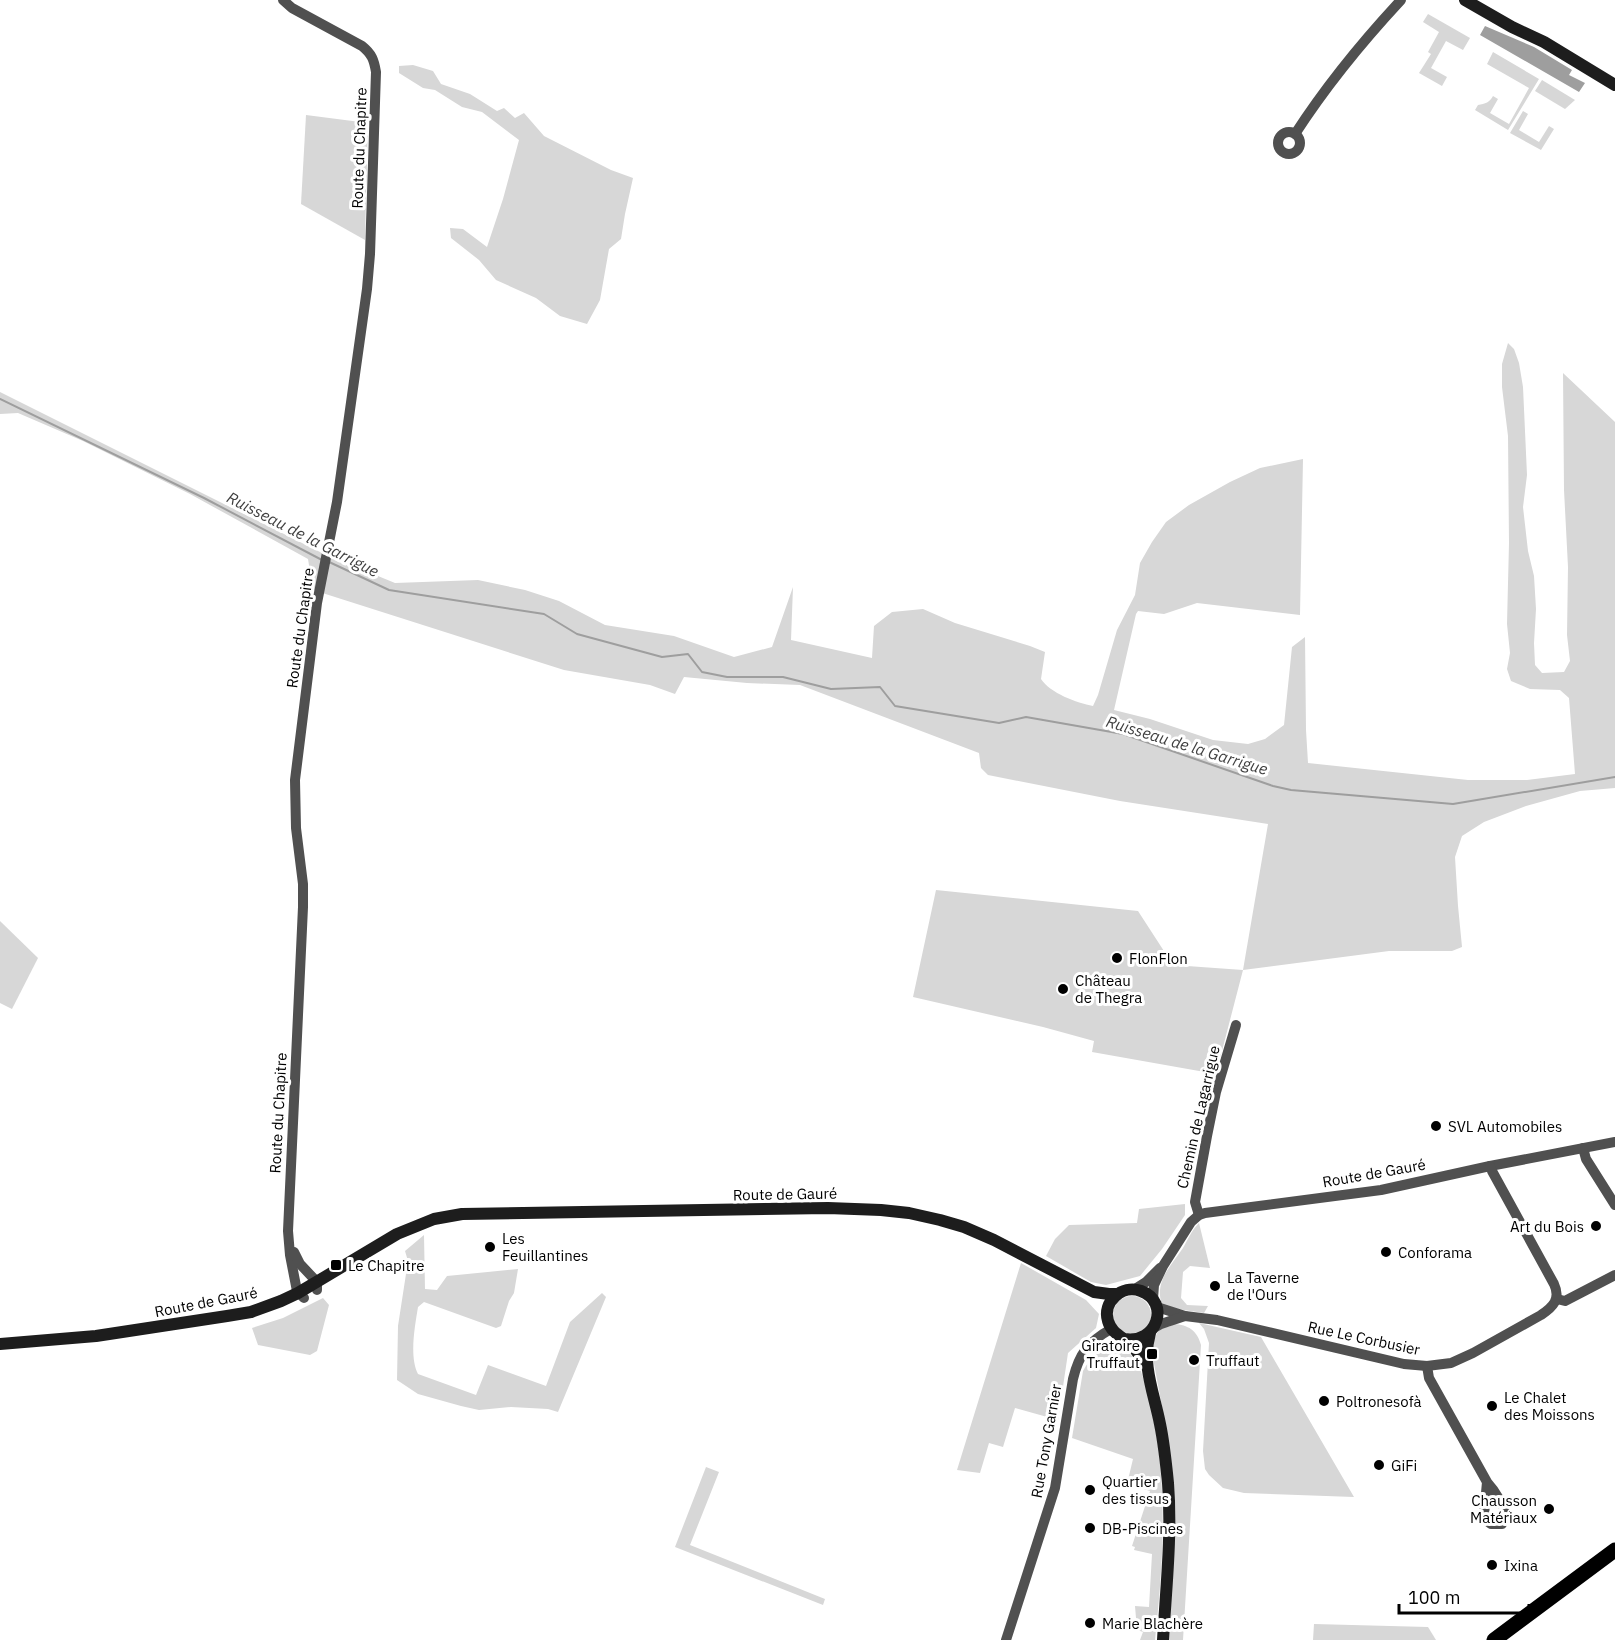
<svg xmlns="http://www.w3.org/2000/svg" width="1615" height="1640" viewBox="0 0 1615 1640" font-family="'IBM Plex Sans',sans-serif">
	<rect width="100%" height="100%" fill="#fff"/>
	<g fill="#d7d7d7">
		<path d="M1428,14L1470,38L1463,50L1446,41L1431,68L1447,77L1442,86L1419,73L1431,54L1428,52L1439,32L1423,22Z"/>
		<path d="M1493,52L1539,79L1508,130L1475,110L1478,105C1485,104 1490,102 1493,96L1498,99L1490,113L1509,124L1529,88L1487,64Z"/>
		<path d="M413,65L433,71L441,84L470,94L497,111L504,108L515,118L524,113L544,136L611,170L633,178L625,214L621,239L609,249L600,300L587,324L560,316L536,298L496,280L479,260L451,238L450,228L463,229L487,247L503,199L519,140L482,112L462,107L435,90L423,88L399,73V66Z"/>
		<path d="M1542,80L1575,100L1565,109L1535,91Z"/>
		<path d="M1523,111L1528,114L1519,130L1539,142L1549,126L1554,129L1541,150L1510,133Z"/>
		<path d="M306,115L368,123L365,240L301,204Z"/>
		<path d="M1508,343L1514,349L1519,363L1523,387L1527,475L1523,507L1528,551L1534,576L1536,609L1534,643L1535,665L1542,673L1564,672L1570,661L1567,635L1568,567L1564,490L1563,373L1615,422V788L1580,791L1526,806L1484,822L1462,836L1455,857L1458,906L1462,947L1452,951H1389L1243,970L1216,1074L1092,1052L1094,1041L1043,1027L913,997L936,890L1138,911L1173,965L1243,970L1268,824L1120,801L988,775L981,768L979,753L800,685L747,683L684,677L675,694L650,685L564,670L313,590L308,559L190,494L83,441L18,413L0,414V392L322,553L395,583L478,580L525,590L559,601L605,625L674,636L734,657L772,647L793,587L791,640L872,658L874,626L892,612L923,609L955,623L1030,646L1045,652L1041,679C1050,693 1077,703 1093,706L1098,695L1117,630L1135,595L1140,563L1152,542L1166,522L1189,505L1230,482L1260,468L1303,459L1300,615L1197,603L1164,614L1138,611L1136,614L1114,710L1150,719L1213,740L1248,744L1265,739L1284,725L1292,647L1305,637L1306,730L1308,763L1468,780H1527L1575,774L1569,698L1560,690L1530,689L1511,681L1507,669L1510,653L1507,624L1509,543L1508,436L1502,387V364Z"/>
		<path d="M0,921L38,958L12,1009L0,1003Z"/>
		<path d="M1185,1204V1215L1162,1249L1140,1276L1106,1285L1091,1282L1046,1256L1055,1239L1069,1225L1137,1223L1139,1209Z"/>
		<path d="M1199,1223L1210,1268L1190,1266L1183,1272L1181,1298L1187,1305L1208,1306L1204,1313L1177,1309L1162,1305C1154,1281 1171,1266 1183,1248C1188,1239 1192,1230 1199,1223Z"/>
		<path d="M424,1235L425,1289L437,1290L447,1276L518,1269L514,1293L509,1301L501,1326L496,1328L424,1302L418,1307C415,1326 409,1356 418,1374L476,1395L488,1365L546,1386L570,1322L602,1293L606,1297L558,1412L548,1409L511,1407L479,1410L461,1406L418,1394L397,1380L398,1326L408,1261L405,1251Z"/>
		<path d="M1021,1263L1086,1300L1099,1314L1096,1328L1068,1353L1058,1420L1015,1408L1003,1447L989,1443L980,1473L957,1470Z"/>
		<circle cx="1132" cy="1315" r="19"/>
		<path d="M323,1298L329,1305L317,1351L310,1355L258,1345L252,1328L283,1318Z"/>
		<path d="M1199,1323L1261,1337L1354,1497L1244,1493L1223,1488L1209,1475L1205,1469L1203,1451L1209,1343L1204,1329Z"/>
		<path d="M1174,1324C1188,1325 1197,1330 1201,1345L1183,1640H1168L1164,1418L1151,1347L1158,1331L1164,1327H1169Z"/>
		<path d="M1112,1345C1126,1345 1132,1355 1138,1367L1140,1368C1170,1458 1165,1547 1155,1640H1140L1143,1632L1137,1630L1135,1606L1149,1607L1152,1554L1134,1550L1135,1547L1132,1546L1150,1491L1127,1484L1133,1459L1072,1438L1083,1371C1090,1358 1097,1351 1112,1345Z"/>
		<path d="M706,1467L719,1472L690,1545L825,1599L823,1605L675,1547Z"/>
		<path d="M1314,1624L1428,1627L1436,1640H1313Z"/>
	</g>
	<path fill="#9e9e9e" d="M1485,26L1534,47L1572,70L1569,75L1585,83L1579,92L1480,35Z"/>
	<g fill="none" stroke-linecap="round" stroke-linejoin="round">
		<g stroke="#9e9e9e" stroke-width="2">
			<path d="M0,399L204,498L322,560"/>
			<path d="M327,561L389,590L544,614L577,634L662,657L688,654L702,672L727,677H783L831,689L880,687L895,706L999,723L1026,717L1123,734L1273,786L1291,790L1453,804L1615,777"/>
		</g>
		<g stroke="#505050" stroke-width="10">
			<path d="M283,0L292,8L362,46C372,54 374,60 376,72L370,254L367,289L337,502L317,603L295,780L296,828L303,884V907L288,1231L290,1255L297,1291L304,1298"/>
			<circle cx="1289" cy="143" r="11"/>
			<path d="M1295,134C1326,86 1362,42 1401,0"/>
			<path d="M1583,1148L1586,1159L1615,1205"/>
			<path d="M1199,1215L1195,1202L1207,1136L1216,1092L1236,1025"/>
			<path d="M294,1252L300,1264L317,1282V1290"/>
			<path d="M1135,1289L1146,1282L1160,1268"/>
			<path d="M1153,1299L1154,1285L1163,1266L1191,1222L1199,1215L1205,1213L1381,1190L1490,1166L1615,1142"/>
			<path d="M1557,1299L1565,1301L1615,1275"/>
			<path d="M1157,1307L1185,1316L1217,1320L1404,1364L1427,1366L1451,1363L1473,1353L1541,1315C1553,1307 1561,1299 1554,1284L1492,1171L1490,1166"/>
			<path d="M1154,1328L1161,1324L1185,1316"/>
			<path d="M1427,1366L1429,1378L1487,1482L1484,1515L1487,1521L1491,1524H1502L1506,1515C1502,1503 1496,1492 1487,1482"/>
			<path d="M1006,1640L1055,1488L1073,1379C1079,1354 1088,1342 1111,1329"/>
		</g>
		<g stroke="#1d1d1d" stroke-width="12">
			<path d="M1465,0L1512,27L1544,42L1615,85"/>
			<path d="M1150,1333C1141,1364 1154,1393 1160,1424C1164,1443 1166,1463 1168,1483C1172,1535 1166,1588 1163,1640"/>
			<path d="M1124,1339C1157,1345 1171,1302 1141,1291C1122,1284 1102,1302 1108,1321C1112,1335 1125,1337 1133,1347C1138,1352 1142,1360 1146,1366"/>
			<path d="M0,1344L96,1336L227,1316L251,1312L281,1301L298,1293L397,1234L434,1219L462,1214L828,1208L881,1210L909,1213L940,1220L964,1227L994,1240L1094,1292L1109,1294H1117"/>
		</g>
		<path stroke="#000" stroke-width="15" d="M1494,1640L1615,1550"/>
	</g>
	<g fill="#000" stroke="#fff" stroke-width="2">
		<circle cx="1117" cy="958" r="6"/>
		<circle cx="1063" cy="989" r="6"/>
		<circle cx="1436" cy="1126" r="6"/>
		<circle cx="1596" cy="1226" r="6"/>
		<circle cx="490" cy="1247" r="6"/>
		<circle cx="1386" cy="1252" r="6"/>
		<rect x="330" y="1259" width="12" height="12" rx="3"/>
		<circle cx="1215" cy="1286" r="6"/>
		<rect x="1146" y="1348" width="12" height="12" rx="3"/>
		<circle cx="1194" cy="1360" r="6"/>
		<circle cx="1324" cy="1401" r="6"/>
		<circle cx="1492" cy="1406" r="6"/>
		<circle cx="1379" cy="1465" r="6"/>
		<circle cx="1090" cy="1490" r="6"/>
		<circle cx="1549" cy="1509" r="6"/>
		<circle cx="1090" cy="1528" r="6"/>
		<circle cx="1492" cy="1565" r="6"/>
		<circle cx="1090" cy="1623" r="6"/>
	</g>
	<g text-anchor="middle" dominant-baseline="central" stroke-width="6" stroke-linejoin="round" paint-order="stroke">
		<g font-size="15" fill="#000" stroke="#fff">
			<text transform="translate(359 148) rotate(-88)">Route du Chapitre</text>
			<text transform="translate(300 628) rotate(-82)">Route du Chapitre</text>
			<text transform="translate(278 1113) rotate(-87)">Route du Chapitre</text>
			<text transform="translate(1198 1117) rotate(-77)">Chemin de Lagarrigue</text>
			<text transform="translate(1374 1173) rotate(-10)">Route de Gauré</text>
			<text transform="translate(785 1194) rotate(-1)">Route de Gauré</text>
			<text transform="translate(206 1302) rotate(-11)">Route de Gauré</text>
			<text transform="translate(1364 1338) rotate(12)">Rue Le Corbusier</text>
			<text transform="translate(1046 1441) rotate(-80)">Rue Tony Garnier</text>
		</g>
		<g font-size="15" fill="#000" stroke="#fff" text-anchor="start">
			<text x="1129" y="958">FlonFlon</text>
			<text x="1075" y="980">Château<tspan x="1075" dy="17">de Thegra</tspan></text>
			<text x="1448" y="1126">SVL Automobiles</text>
			<text x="1584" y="1226" text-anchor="end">Art du Bois</text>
			<text x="502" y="1238">Les<tspan x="502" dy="17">Feuillantines</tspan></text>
			<text x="1398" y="1252">Conforama</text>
			<text x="348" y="1265">Le Chapitre</text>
			<text x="1227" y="1277">La Taverne<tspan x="1227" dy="17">de l'Ours</tspan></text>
			<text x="1140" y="1345" text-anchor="end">Giratoire<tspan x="1140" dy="17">Truffaut</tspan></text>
			<text x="1206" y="1360">Truffaut</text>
			<text x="1504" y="1397">Le Chalet<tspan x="1504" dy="17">des Moissons</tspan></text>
			<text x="1336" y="1401">Poltronesofà</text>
			<text x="1391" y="1465">GiFi</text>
			<text x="1102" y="1481">Quartier<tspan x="1102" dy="17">des tissus</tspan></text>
			<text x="1537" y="1500" text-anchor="end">Chausson<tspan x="1537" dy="17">Matériaux</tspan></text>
			<text x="1102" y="1528">DB-Piscines</text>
			<text x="1504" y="1565">Ixina</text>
			<text x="1102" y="1623">Marie Blachère</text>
		</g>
		<g font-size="16" font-style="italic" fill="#3f3f3f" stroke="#fff">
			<text transform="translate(303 534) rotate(27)">Ruisseau de la Garrigue</text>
			<text transform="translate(1187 745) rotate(17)">Ruisseau de la Garrigue</text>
		</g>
	</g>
	<path d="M1399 1604v9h130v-9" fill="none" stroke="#000000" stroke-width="3"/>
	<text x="1408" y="1604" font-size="18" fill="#000000" stroke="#ffffff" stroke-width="4.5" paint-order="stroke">100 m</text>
</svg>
